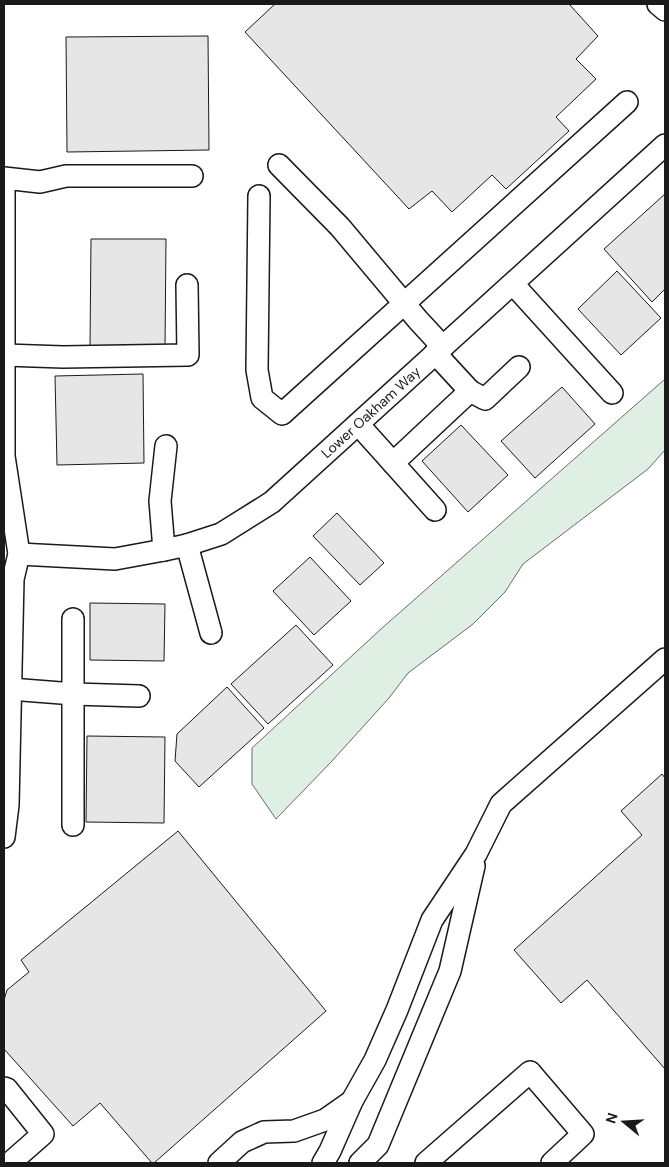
<svg xmlns="http://www.w3.org/2000/svg" width="669" height="1167" viewBox="0 0 669 1167" font-family="'DM Sans',sans-serif">
	<rect width="100%" height="100%" fill="#fff"/>
	<path fill="#e0efe3" stroke="#6a6a6a" d="M665,379V450L648,469L523,564L505,592L473,624L408,673L389,698L332,761L276,819L252,784V748L381,629Z"/>
	<g fill="#e6e6e6" stroke="#1a1a1a">
		<path d="M275,4H569L598,36L576,59L596,79L556,117L569,131L506,189L492,175L452,212L432,191L409,209L245,32Z"/>
		<path d="M208,36L209,150L67,152L66,37Z"/>
		<path d="M665,194V289L652,302L604,249Z"/>
		<path d="M91,239H166L165,348L90,347Z"/>
		<path d="M617,271L661,318L621,355L578,309Z"/>
		<path d="M143,374L144,463L57,465L55,376Z"/>
		<path d="M562,387L595,424L535,478L501,441Z"/>
		<path d="M461,425L508,475L468,512L422,461Z"/>
		<path d="M337,513L384,563L360,585L313,536Z"/>
		<path d="M310,557L351,601L314,635L273,591Z"/>
		<path d="M90,603L165,604L164,661L90,660Z"/>
		<path d="M296,625L333,665L268,724L231,684Z"/>
		<path d="M227,687L264,728L199,787L175,761L177,734Z"/>
		<path d="M87,736L165,737L164,823L86,822Z"/>
		<path d="M662,774L665,778V1069L587,980L561,1003L514,950L642,835L621,811Z"/>
		<path d="M178,831L326,1011L154,1163H152L100,1103L73,1126L4,1049V1000L7,990L29,972L21,960Z"/>
	</g>
	<g fill="none" stroke-linecap="round" stroke-linejoin="round">
		<g stroke="#1a1a1a" stroke-width="24">
			<g id="minor">
				<path d="M658,4L665,10"/>
				<path d="M279,165L340,227L418,320L443,347"/>
				<path d="M4,178L40,182L66,176H192"/>
				<path d="M4,184V456L19,554L13,579L8,805L4,837"/>
				<path d="M259,196L257,370L262,398L282,414L627,102"/>
				<path d="M513,284L612,393"/>
				<path d="M5,355L63,357L188,355L187,285"/>
				<path d="M470,391L485,399L519,367"/>
				<path d="M358,424L393,463L470,391L435,353"/>
				<path d="M393,463L435,510"/>
				<path d="M187,545L211,633"/>
				<path d="M164,550L160,501L166,446"/>
				<path id="s1" d="M19,554L115,559L164,550L187,545L221,534L272,502L665,145"/>
				<path d="M10,689L74,694L139,696"/>
				<path d="M73,825V619"/>
				<path d="M4,1088L7,1089L43,1134L10,1163"/>
				<path d="M219,1163L242,1142L264,1132L294,1131L325,1120L352,1101L375,1060L397,1010L432,920L476,854L501,804L665,659"/>
				<path d="M323,1163L330,1151L352,1101"/>
				<path d="M360,1163L378,1145L450,971L474,866"/>
				<path d="M426,1163L530,1072L583,1134L552,1163"/>
			</g>
		</g>
		<use href="#minor" stroke="#fff" stroke-width="21"/>
	</g>
	<g text-anchor="middle" dominant-baseline="central" stroke-width="4" stroke-linejoin="round" paint-order="stroke">
		<g font-size="14" fill="#1a1a1a" stroke="#fff">
			<text stroke="none"><textPath href="#s1" startOffset="399">Lower Oakham Way</textPath></text>
		</g>
	</g>
	<rect width="669" height="1167" fill="none" stroke="#1a1a1a" stroke-width="10"/>
	<g transform="translate(624 1122) rotate(288)" stroke="#ffffff" stroke-width="4" paint-order="stroke">
	<path d="M0-4L9 19L0 12L-9 19Z" fill="#1a1a1a"/>
	<text y="-8" font-size="14" font-weight="bold" text-anchor="middle" fill="#1a1a1a">N</text>
	</g>
</svg>
